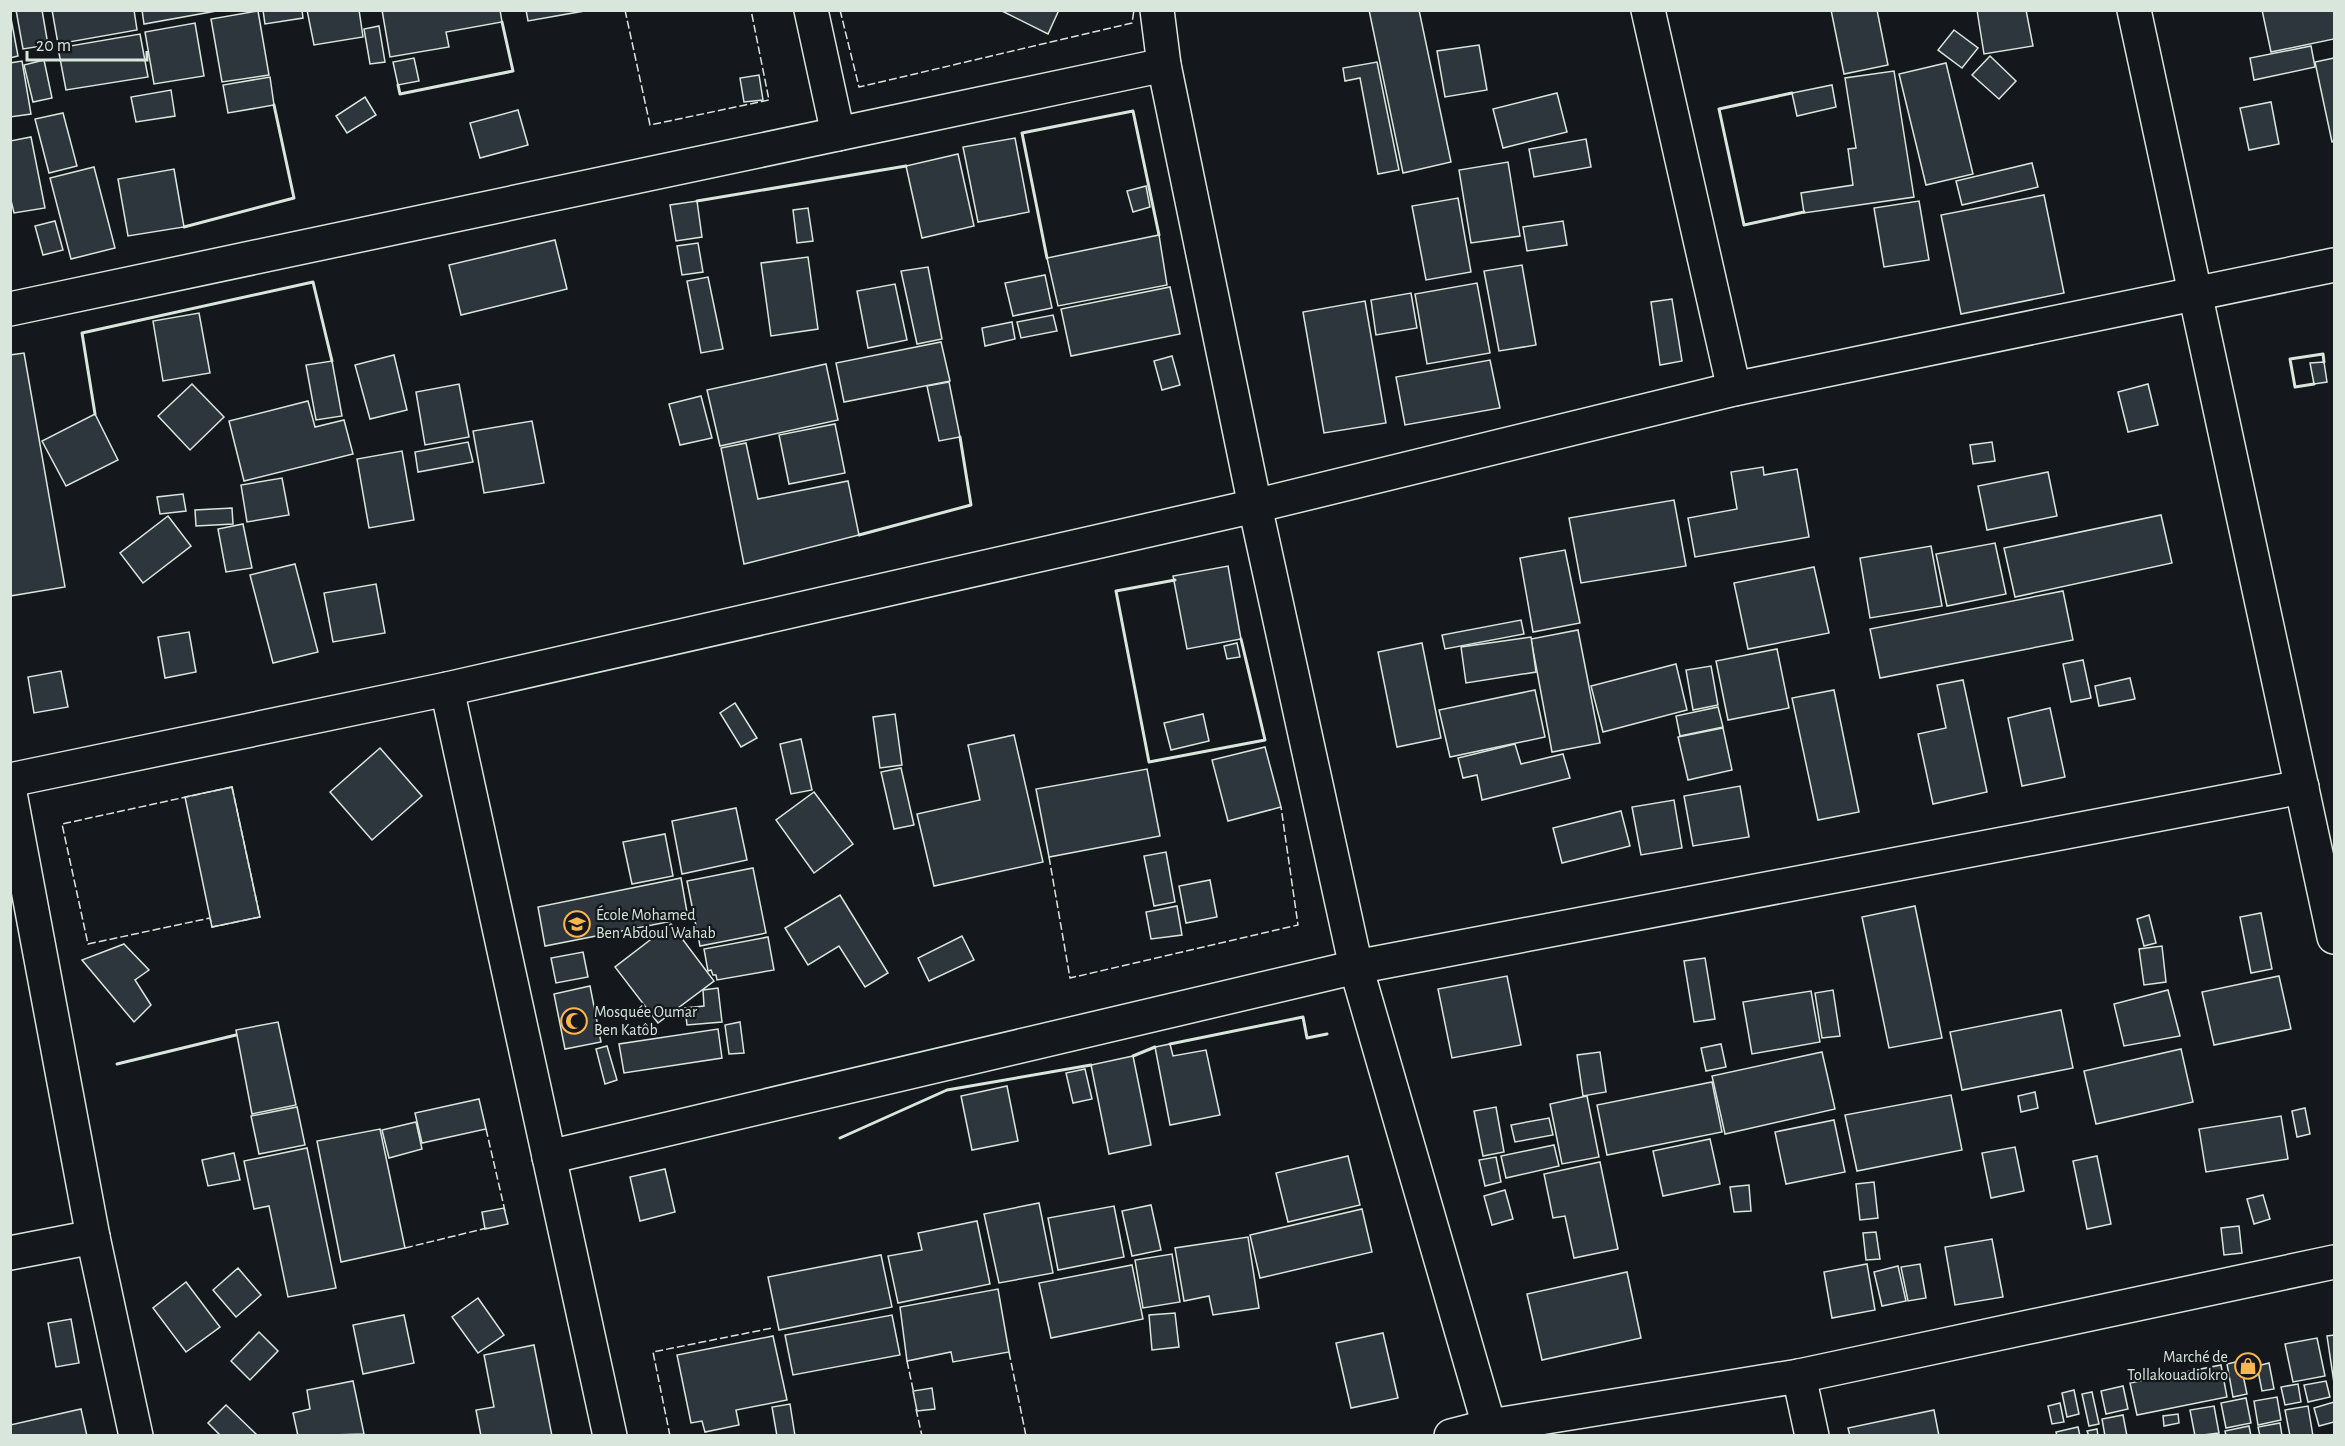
<svg xmlns="http://www.w3.org/2000/svg" width="2345" height="1446" viewBox="0 0 2345 1446" font-family="'Alegreya Sans',sans-serif">
	<rect width="100%" height="100%" fill="#14181c"/>
	<g fill="#2c363c" stroke="#d8e6dc" stroke-width="1.5">
		<path d="M16,10H42L48,45L23,49Z"/>
		<path d="M52,10H134L137,30L58,44Z"/>
		<path d="M142,10H222L144,24Z"/>
		<path d="M263,10H302L303,18L265,24Z"/>
		<path d="M307,10H359L363,37L314,45Z"/>
		<path d="M382,10H500L502,22L446,32L449,47L390,57Z"/>
		<path d="M526,10H584V11L528,21Z"/>
		<path d="M1000,10H1059L1048,34Z"/>
		<path d="M1369,10H1419L1451,162L1403,173Z"/>
		<path d="M1831,10H1877L1888,65L1844,74Z"/>
		<path d="M1977,10H2026L2033,46L1984,54Z"/>
		<path d="M2262,10H2334V39L2271,52Z"/>
		<path d="M258,11L269,75L222,82L211,19Z"/>
		<path d="M10,13L18,56L10,58Z"/>
		<path d="M195,23L204,76L154,84L145,32Z"/>
		<path d="M379,26L385,62L370,64L364,29Z"/>
		<path d="M1954,30L1978,48L1962,68L1938,50Z"/>
		<path d="M140,34L148,77L66,90L58,48Z"/>
		<path d="M1479,45L1487,90L1445,97L1437,51Z"/>
		<path d="M2311,46L2315,67L2254,80L2250,58Z"/>
		<path d="M1990,56L2016,81L1999,99L1972,75Z"/>
		<path d="M414,58L419,81L398,85L393,62Z"/>
		<path d="M2334,58V141L2332,142L2315,62Z"/>
		<path d="M44,60L52,98L33,102L24,65Z"/>
		<path d="M22,61L31,114L10,117V63Z"/>
		<path d="M1377,62L1399,170L1378,174L1360,78L1345,81L1343,68Z"/>
		<path d="M1946,63L1973,174L1926,185L1899,74Z"/>
		<path d="M1894,71L1914,197L1804,213L1801,193L1853,185L1848,149L1856,148L1845,78Z"/>
		<path d="M759,75L763,100L744,102L740,78Z"/>
		<path d="M270,77L274,105L228,113L223,85Z"/>
		<path d="M1832,85L1836,107L1797,116L1792,93Z"/>
		<path d="M171,90L175,116L136,122L131,97Z"/>
		<path d="M1557,93L1567,132L1503,148L1493,109Z"/>
		<path d="M365,97L376,115L347,133L336,116Z"/>
		<path d="M2271,102L2279,144L2249,150L2240,108Z"/>
		<path d="M518,110L528,145L480,158L470,123Z"/>
		<path d="M63,113L77,166L49,173L35,119Z"/>
		<path d="M31,137L45,208L14,213L10,196V141Z"/>
		<path d="M1015,138L1029,212L978,222L963,147Z"/>
		<path d="M1586,139L1591,167L1534,177L1529,149Z"/>
		<path d="M958,154L974,226L922,238L906,166Z"/>
		<path d="M1508,162L1520,236L1471,243L1459,170Z"/>
		<path d="M2032,163L2038,187L1962,205L1956,181Z"/>
		<path d="M94,167L115,248L71,259L50,178Z"/>
		<path d="M174,169L184,227L128,236L118,179Z"/>
		<path d="M1146,186L1150,207L1133,212L1127,191Z"/>
		<path d="M2044,195L2064,293L1961,314L1941,215Z"/>
		<path d="M1458,198L1471,272L1426,280L1412,206Z"/>
		<path d="M697,201L702,237L676,241L670,205Z"/>
		<path d="M1919,201L1929,260L1884,267L1874,208Z"/>
		<path d="M808,208L813,241L797,243L793,210Z"/>
		<path d="M55,221L63,250L43,255L35,226Z"/>
		<path d="M1563,221L1567,245L1527,251L1523,227Z"/>
		<path d="M1159,235L1167,285L1058,306L1047,258Z"/>
		<path d="M555,240L567,289L461,315L449,265Z"/>
		<path d="M698,243L703,272L682,275L677,246Z"/>
		<path d="M808,257L818,329L771,336L761,263Z"/>
		<path d="M1522,265L1536,345L1499,351L1484,271Z"/>
		<path d="M928,267L942,339L917,344L901,271Z"/>
		<path d="M1045,275L1052,308L1013,316L1005,283Z"/>
		<path d="M708,277L723,349L701,353L687,281Z"/>
		<path d="M1477,283L1490,353L1427,364L1415,294Z"/>
		<path d="M895,284L907,340L868,348L857,291Z"/>
		<path d="M1170,287L1180,334L1071,356L1061,309Z"/>
		<path d="M1411,293L1417,328L1376,335L1371,300Z"/>
		<path d="M1672,299L1682,361L1660,365L1651,302Z"/>
		<path d="M1365,301L1386,423L1324,433L1303,312Z"/>
		<path d="M199,313L210,373L163,381L153,321Z"/>
		<path d="M1053,315L1057,331L1021,338L1017,322Z"/>
		<path d="M1012,322L1015,339L985,346L982,328Z"/>
		<path d="M941,342L950,381L844,402L836,363Z"/>
		<path d="M24,353L65,587L10,596V355Z"/>
		<path d="M394,355L407,410L370,419L355,365Z"/>
		<path d="M1172,356L1180,385L1162,390L1154,361Z"/>
		<path d="M1490,360L1500,408L1405,425L1396,377Z"/>
		<path d="M332,361L342,416L316,420L306,365Z"/>
		<path d="M2324,362L2327,382L2314,384L2310,363Z"/>
		<path d="M826,364L838,420L720,446L707,390Z"/>
		<path d="M949,382L960,437L939,441L927,386Z"/>
		<path d="M192,384L224,417L190,450L158,416Z"/>
		<path d="M459,384L469,437L425,445L416,392Z"/>
		<path d="M2148,384L2158,425L2128,432L2118,392Z"/>
		<path d="M701,396L712,438L680,445L669,404Z"/>
		<path d="M308,401L315,427L344,420L353,454L244,481L229,421Z"/>
		<path d="M95,414L118,460L66,486L42,441Z"/>
		<path d="M532,421L544,483L484,493L473,431Z"/>
		<path d="M835,424L845,473L789,484L779,435Z"/>
		<path d="M468,442L473,462L418,472L415,452Z"/>
		<path d="M1992,442L1995,461L1973,464L1970,445Z"/>
		<path d="M746,443L758,499L848,481L859,535L744,564L721,448Z"/>
		<path d="M402,451L414,520L369,528L357,459Z"/>
		<path d="M1763,467L1764,475L1797,469L1809,537L1695,557L1688,518L1737,509L1731,472Z"/>
		<path d="M2048,472L2057,516L1987,530L1978,486Z"/>
		<path d="M282,478L289,515L247,522L241,485Z"/>
		<path d="M183,494L186,511L160,514L157,497Z"/>
		<path d="M1674,500L1686,566L1581,583L1569,518Z"/>
		<path d="M232,508L233,524L196,526L195,510Z"/>
		<path d="M2161,515L2172,563L2015,597L2004,548Z"/>
		<path d="M168,516L191,546L143,583L120,553Z"/>
		<path d="M243,524L252,568L226,572L218,529Z"/>
		<path d="M1995,543L2006,594L1947,606L1936,554Z"/>
		<path d="M1931,546L1942,606L1870,618L1860,558Z"/>
		<path d="M1565,550L1580,623L1533,632L1520,558Z"/>
		<path d="M295,564L318,652L273,663L250,575Z"/>
		<path d="M1228,566L1241,639L1187,649L1173,576Z"/>
		<path d="M1814,567L1829,633L1748,649L1734,583Z"/>
		<path d="M376,584L385,633L333,642L324,593Z"/>
		<path d="M2063,591L2073,640L1880,678L1870,629Z"/>
		<path d="M1521,620L1524,634L1445,649L1442,635Z"/>
		<path d="M1578,630L1600,743L1552,752L1531,639Z"/>
		<path d="M189,632L196,672L165,678L158,637Z"/>
		<path d="M1531,637L1536,672L1466,683L1461,647Z"/>
		<path d="M1237,643L1240,657L1227,659L1224,646Z"/>
		<path d="M1422,643L1441,738L1397,747L1378,652Z"/>
		<path d="M1777,649L1789,708L1728,720L1716,661Z"/>
		<path d="M2083,660L2091,698L2071,702L2063,664Z"/>
		<path d="M1676,664L1687,710L1603,732L1591,686Z"/>
		<path d="M1711,666L1718,705L1693,710L1686,670Z"/>
		<path d="M61,671L68,707L34,713L28,677Z"/>
		<path d="M2130,678L2135,699L2099,706L2095,686Z"/>
		<path d="M1963,680L1987,792L1933,804L1918,734L1946,728L1937,685Z"/>
		<path d="M1535,690L1545,737L1450,757L1439,710Z"/>
		<path d="M1834,690L1859,812L1818,820L1792,698Z"/>
		<path d="M735,703L757,738L741,747L720,713Z"/>
		<path d="M1718,707L1723,727L1680,736L1676,716Z"/>
		<path d="M2050,708L2065,777L2022,786L2008,718Z"/>
		<path d="M895,714L902,765L880,768L873,717Z"/>
		<path d="M1203,714L1209,741L1171,750L1164,723Z"/>
		<path d="M1723,728L1732,770L1688,780L1678,737Z"/>
		<path d="M1014,735L1043,862L934,886L917,814L980,800L968,745Z"/>
		<path d="M801,739L812,790L791,794L780,744Z"/>
		<path d="M1515,744L1521,764L1563,754L1570,778L1482,800L1477,775L1463,778L1458,758Z"/>
		<path d="M1265,747L1281,807L1228,821L1212,760Z"/>
		<path d="M380,748L422,796L372,840L330,792Z"/>
		<path d="M901,768L914,825L894,829L881,772Z"/>
		<path d="M1147,769L1160,836L1049,857L1036,789Z"/>
		<path d="M1740,786L1749,837L1693,846L1684,796Z"/>
		<path d="M232,787L260,917L212,927L185,797Z"/>
		<path d="M814,792L853,844L814,873L776,820Z"/>
		<path d="M1674,800L1682,848L1641,855L1632,807Z"/>
		<path d="M736,808L747,860L682,874L672,821Z"/>
		<path d="M1621,811L1630,846L1562,863L1553,828Z"/>
		<path d="M665,834L673,876L632,884L623,842Z"/>
		<path d="M1166,852L1175,902L1154,906L1144,856Z"/>
		<path d="M753,868L766,933L700,946L687,881Z"/>
		<path d="M681,878L688,918L545,946L538,907Z"/>
		<path d="M1210,880L1217,917L1186,923L1179,886Z"/>
		<path d="M840,895L888,973L865,987L839,946L808,965L785,928Z"/>
		<path d="M1177,906L1182,935L1151,939L1146,912Z"/>
		<path d="M1915,906L1942,1038L1889,1048L1862,917Z"/>
		<path d="M2261,913L2272,969L2251,973L2240,917Z"/>
		<path d="M2149,915L2156,943L2144,946L2137,919Z"/>
		<path d="M671,924L714,981L658,1023L615,967Z"/>
		<path d="M962,936L974,960L929,981L918,958Z"/>
		<path d="M768,937L774,970L717,980L716,975H713L711,970L708,971L704,949Z"/>
		<path d="M124,944L149,970L135,980L151,1005L134,1022L82,960Z"/>
		<path d="M2162,946L2166,982L2144,985L2139,949Z"/>
		<path d="M583,952L588,977L556,983L551,958Z"/>
		<path d="M1705,958L1715,1019L1694,1022L1684,961Z"/>
		<path d="M1507,976L1521,1045L1452,1058L1438,989Z"/>
		<path d="M2279,976L2291,1029L2214,1045L2202,992Z"/>
		<path d="M590,986L601,1042L565,1049L554,994Z"/>
		<path d="M718,988L722,1022L687,1025L685,1008L704,1006L703,990Z"/>
		<path d="M1833,990L1840,1036L1822,1038L1815,993Z"/>
		<path d="M2168,990L2180,1036L2124,1046L2114,1004Z"/>
		<path d="M1811,991L1820,1042L1752,1054L1743,1002Z"/>
		<path d="M2061,1010L2073,1068L1962,1090L1950,1032Z"/>
		<path d="M278,1022L296,1105L252,1114L236,1030Z"/>
		<path d="M740,1022L744,1053L729,1054L725,1025Z"/>
		<path d="M718,1029L722,1058L624,1073L619,1044Z"/>
		<path d="M1170,1044L1173,1056L1206,1050L1220,1115L1170,1125L1155,1047Z"/>
		<path d="M1721,1044L1726,1067L1706,1071L1701,1048Z"/>
		<path d="M607,1046L617,1080L605,1084L596,1049Z"/>
		<path d="M2181,1049L2193,1102L2096,1124L2084,1071Z"/>
		<path d="M1600,1052L1606,1092L1583,1096L1577,1055Z"/>
		<path d="M1822,1052L1835,1109L1725,1134L1712,1076Z"/>
		<path d="M1133,1056L1151,1145L1109,1154L1091,1065Z"/>
		<path d="M1085,1069L1092,1099L1073,1103L1066,1073Z"/>
		<path d="M1712,1082L1722,1132L1607,1155L1597,1105Z"/>
		<path d="M1007,1086L1018,1141L972,1150L961,1096Z"/>
		<path d="M2035,1092L2038,1108L2021,1112L2018,1096Z"/>
		<path d="M1951,1095L1962,1150L1857,1171L1845,1115Z"/>
		<path d="M1587,1096L1599,1157L1562,1164L1550,1104Z"/>
		<path d="M479,1099L486,1129L422,1143L415,1113Z"/>
		<path d="M297,1107L305,1145L259,1154L251,1116Z"/>
		<path d="M1496,1107L1504,1152L1483,1156L1474,1111Z"/>
		<path d="M2305,1108L2310,1134L2297,1137L2292,1111Z"/>
		<path d="M2281,1116L2288,1159L2206,1172L2199,1129Z"/>
		<path d="M1549,1118L1553,1135L1515,1142L1511,1125Z"/>
		<path d="M1834,1120L1845,1172L1786,1184L1775,1132Z"/>
		<path d="M416,1122L422,1149L389,1158L382,1130Z"/>
		<path d="M380,1129L405,1248L341,1262L317,1141Z"/>
		<path d="M1710,1139L1720,1184L1663,1196L1653,1151Z"/>
		<path d="M1554,1145L1559,1166L1506,1178L1501,1156Z"/>
		<path d="M2015,1147L2024,1191L1991,1198L1982,1153Z"/>
		<path d="M307,1148L336,1288L288,1297L269,1206L254,1209L244,1161Z"/>
		<path d="M234,1153L240,1180L208,1186L202,1160Z"/>
		<path d="M1348,1156L1360,1205L1288,1222L1276,1173Z"/>
		<path d="M2097,1156L2111,1224L2087,1229L2073,1161Z"/>
		<path d="M1496,1157L1501,1182L1485,1186L1479,1160Z"/>
		<path d="M1600,1162L1618,1249L1574,1258L1565,1216L1553,1218L1544,1174Z"/>
		<path d="M665,1169L675,1212L640,1221L630,1177Z"/>
		<path d="M1874,1182L1878,1218L1860,1220L1856,1184Z"/>
		<path d="M1749,1185L1751,1211L1734,1212L1730,1187Z"/>
		<path d="M1505,1190L1513,1219L1492,1225L1484,1196Z"/>
		<path d="M2263,1195L2270,1219L2254,1224L2247,1199Z"/>
		<path d="M1039,1203L1053,1273L999,1283L984,1214Z"/>
		<path d="M1151,1205L1161,1250L1132,1256L1122,1211Z"/>
		<path d="M1114,1206L1124,1257L1058,1270L1048,1218Z"/>
		<path d="M504,1208L508,1224L485,1229L482,1212Z"/>
		<path d="M1362,1209L1372,1252L1260,1278L1250,1235Z"/>
		<path d="M977,1221L990,1284L898,1303L888,1256L922,1250L918,1233Z"/>
		<path d="M2239,1226L2242,1253L2224,1255L2221,1228Z"/>
		<path d="M1876,1232L1880,1259L1866,1260L1863,1233Z"/>
		<path d="M1248,1237L1259,1308L1213,1315L1209,1296L1184,1301L1175,1248Z"/>
		<path d="M1992,1239L2003,1297L1955,1305L1945,1247Z"/>
		<path d="M1172,1254L1180,1302L1143,1308L1135,1260Z"/>
		<path d="M881,1255L892,1307L779,1330L768,1277Z"/>
		<path d="M1867,1264L1875,1310L1832,1318L1824,1272Z"/>
		<path d="M1920,1264L1926,1298L1908,1301L1901,1267Z"/>
		<path d="M1132,1265L1143,1319L1051,1338L1039,1283Z"/>
		<path d="M1898,1266L1906,1301L1882,1306L1874,1272Z"/>
		<path d="M238,1268L261,1295L236,1317L213,1290Z"/>
		<path d="M1627,1272L1641,1338L1542,1360L1527,1294Z"/>
		<path d="M186,1282L220,1327L186,1352L153,1308Z"/>
		<path d="M998,1289L1009,1352L953,1362L951,1352L907,1361L900,1307Z"/>
		<path d="M478,1298L504,1335L478,1353L452,1317Z"/>
		<path d="M1175,1313L1179,1347L1152,1350L1149,1315Z"/>
		<path d="M404,1315L414,1363L363,1374L353,1325Z"/>
		<path d="M892,1315L900,1355L793,1375L785,1335Z"/>
		<path d="M71,1319L79,1363L56,1367L48,1323Z"/>
		<path d="M259,1332L278,1351L250,1380L231,1361Z"/>
		<path d="M1383,1333L1398,1398L1351,1408L1336,1343Z"/>
		<path d="M2334,1335V1383L2327,1336Z"/>
		<path d="M773,1336L787,1400L736,1410L739,1425L705,1432L702,1421L691,1423L677,1355Z"/>
		<path d="M2317,1338L2325,1376L2293,1382L2285,1344Z"/>
		<path d="M534,1345L552,1436H481L476,1410L494,1407L484,1355Z"/>
		<path d="M2240,1361L2247,1394L2233,1397L2227,1364Z"/>
		<path d="M2269,1363L2274,1389L2262,1391L2257,1366Z"/>
		<path d="M2221,1365L2227,1397L2137,1415L2130,1383Z"/>
		<path d="M353,1381L364,1434L298,1436L293,1413L310,1409L307,1390Z"/>
		<path d="M2326,1381L2330,1397L2308,1402L2304,1385Z"/>
		<path d="M2298,1384L2301,1402L2285,1405L2281,1387Z"/>
		<path d="M2123,1386L2128,1409L2106,1414L2101,1391Z"/>
		<path d="M932,1388L935,1409L917,1411L913,1391Z"/>
		<path d="M2074,1390L2079,1414L2067,1417L2062,1393Z"/>
		<path d="M2092,1392L2099,1424L2089,1426L2082,1394Z"/>
		<path d="M2277,1397L2281,1420L2258,1425L2254,1401Z"/>
		<path d="M2246,1398L2251,1423L2226,1428L2221,1403Z"/>
		<path d="M2334,1402V1422L2319,1426L2314,1408Z"/>
		<path d="M2060,1403L2064,1422L2052,1424L2048,1406Z"/>
		<path d="M790,1404L795,1436H777L772,1407Z"/>
		<path d="M226,1405L258,1436H221L208,1423Z"/>
		<path d="M2214,1406L2219,1433L2195,1436L2190,1410Z"/>
		<path d="M2308,1406L2313,1436H2290L2285,1410Z"/>
		<path d="M81,1409L87,1436H10V1425Z"/>
		<path d="M1934,1410L1939,1436H1850L1848,1428Z"/>
		<path d="M2178,1414L2179,1423L2164,1426L2163,1416Z"/>
		<path d="M2123,1415L2127,1436H2105L2102,1419Z"/>
		<path d="M2280,1423L2282,1436H2260L2258,1427Z"/>
		<path d="M2249,1426L2251,1436H2226L2225,1431Z"/>
		<path d="M2078,1427L2080,1436H2057L2056,1432Z"/>
		<path d="M2097,1429L2098,1436H2089L2087,1431Z"/>
	</g>
	<g fill="none" stroke-linecap="round" stroke-linejoin="round">
		<g stroke="#d8e6dc" stroke-width="36">
			<g id="street">
				<path d="M811,10L838,134"/>
				<path d="M1157,10L1164,65L1255,506L1356,967L1492,1436"/>
				<path d="M1648,10L1734,389"/>
				<path d="M10,309L1164,65"/>
				<path d="M447,689L610,1436"/>
				<path d="M10,780L447,689L1255,506L1734,389L2334,265"/>
				<path d="M10,793L93,1237L136,1436"/>
				<path d="M549,1157L1356,967L2302,787"/>
				<path d="M10,1253L93,1237"/>
				<path d="M1799,1376L1812,1436"/>
				<path d="M1451,1436L1490,1426L1799,1376L2334,1262"/>
			</g>
		</g>
		<g stroke="#d8e6dc" stroke-width="36">
			<path id="secondary" d="M2134,10L2334,937"/>
		</g>
		<use href="#street" stroke="#14181c" stroke-width="33"/>
		<use href="#secondary" stroke="#14181c" stroke-width="33"/>
		<g stroke="#d8e6dc" stroke-width="1.5" stroke-dasharray="8 3" stroke-linecap="butt">
			<path d="M625,10L650,125L769,100L751,10"/>
			<path d="M840,10L859,87L1132,23L1134,10"/>
			<path d="M232,787L260,917L212,927L210,918L88,944L62,824Z"/>
			<path d="M1049,857L1070,978L1298,925L1281,807"/>
			<path d="M486,1129L505,1211"/>
			<path d="M405,1248L487,1228"/>
			<path d="M1009,1352L1026,1436"/>
			<path d="M907,1361L914,1394"/>
			<path d="M916,1409L922,1436"/>
			<path d="M670,1436L653,1352L772,1328"/>
		</g>
		<g stroke="#d8e6dc" stroke-width="3">
			<path d="M398,85L400,94L513,71L502,22"/>
			<path d="M1792,93L1719,109L1744,225L1804,212"/>
			<path d="M697,201L906,166"/>
			<path d="M184,227L294,198L274,105"/>
			<path d="M1047,258L1022,133L1133,111L1159,235"/>
			<path d="M2314,384L2295,387L2290,359L2323,354L2324,362"/>
			<path d="M95,414L82,333L313,282L332,361"/>
			<path d="M859,535L971,505L960,437"/>
			<path d="M1175,580L1116,591L1149,762L1265,740L1241,639"/>
			<path d="M1170,1044L1303,1017L1307,1038L1327,1034"/>
			<path d="M1133,1056L1155,1047"/>
			<path d="M117,1064L236,1035"/>
			<path d="M840,1138L947,1090L1091,1065"/>
		</g>
	</g>
	<defs>
		<g id="school-ring" transform="scale(1.35)"><circle r="9.5" fill="#14181c" stroke="#ffb74d" stroke-width="1.5"/><path d="M0-5L7-2L0 1L-7-2ZM-4 1L0 2.5L4 1V4Q0 6-4 4Z" fill="#ffb74d"/></g>
		<g id="mosque-ring" transform="scale(1.35)"><circle r="9.5" fill="#14181c" stroke="#ffb74d" stroke-width="1.5"/><path d="M3.5-4.9A6 6 0 1 0 3.5 4.9A5 5 0 1 1 3.5-4.9Z" fill="#ffb74d"/></g>
		<g id="shop-ring" transform="scale(1.35)"><circle r="9.5" fill="#14181c" stroke="#ffb74d" stroke-width="1.5"/><path d="M-5-2.5h2.3a2.7 3.5 0 0 1 5.4 0H5L5.5 6h-11ZM-1.5-2.5h3a1.5 2.3 0 0 0-3 0Z" fill="#ffb74d"/></g>
	</defs>
	<g fill-rule="evenodd">
		<use href="#school-ring" x="577" y="924"/>
		<use href="#mosque-ring" x="574" y="1021"/>
		<use href="#shop-ring" x="2248" y="1366"/>
	</g>
	<g text-anchor="middle" dominant-baseline="central" stroke-width="4.5" stroke-linejoin="round" paint-order="stroke">
		<g font-size="16" fill="#d8e6dc" stroke="#14181c" text-anchor="start">
			<text x="596" y="915">École Mohamed<tspan x="596" dy="18">Ben Abdoul Wahab</tspan></text>
			<text x="594" y="1012">Mosquée Oumar<tspan x="594" dy="18">Ben Katôb</tspan></text>
			<text x="2228" y="1357" text-anchor="end">Marché de<tspan x="2228" dy="18">Tollakouadiokro</tspan></text>
		</g>
	</g>
	<rect width="2345" height="1446" fill="none" stroke="#d8e6dc" stroke-width="24"/>
	<path d="M27 51v9h120v-9" fill="none" stroke="#d8e6dc" stroke-width="3"/>
	<text x="36" y="51" font-size="18" fill="#d8e6dc" stroke="#14181c" stroke-width="4.5" paint-order="stroke">20 m</text>
</svg>
